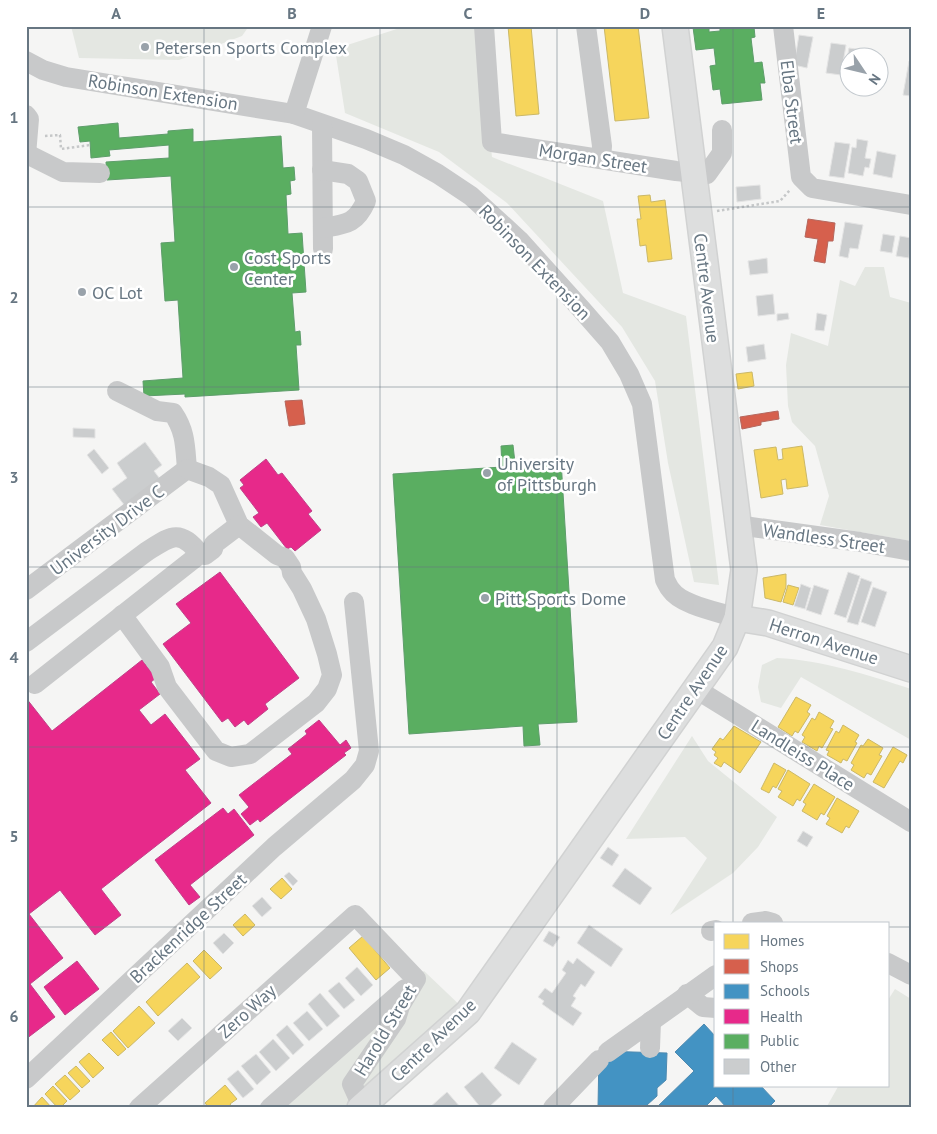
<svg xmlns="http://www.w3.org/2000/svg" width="937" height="1134" viewBox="0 0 937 1134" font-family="'PT Sans',sans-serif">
	<rect width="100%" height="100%" fill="#f5f5f4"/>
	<g fill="#e4e7e2">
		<path d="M71,26H249L242,36L179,60L79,58Z"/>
		<path d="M406,26H478L492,157L603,201L623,293L686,316L719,585L694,582L668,463L655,381L622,327L507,203L439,152L345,113L335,49Z"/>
		<path d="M865,267H884L890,297L911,303V541L820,525L829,496L815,446L792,422L788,406L786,365L791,333L828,346L840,280L855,286Z"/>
		<path d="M777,658C822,660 868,675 911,689V740L801,677L781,708L761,702L758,687L762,665Z"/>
		<path d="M692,736L708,761L777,817L758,847L733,873L670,915L707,858L685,837L626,839Z"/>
		<path d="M424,971L467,1012L364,1108H270Z"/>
		<path d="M895,989L911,999V1108H826L839,1085H888V1000Z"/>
	</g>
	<g fill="#f6d55c" stroke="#cbb867">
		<path d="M508,26H531L539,114L516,116Z"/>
		<path d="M604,26H638L649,118L615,121Z"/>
		<path d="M650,195L651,202L665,200L672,259L648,262L646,245L640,246L637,219H641L638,196Z"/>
		<path d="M752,372L754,386L738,389L736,374Z"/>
		<path d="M802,446L808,486L787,489L786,479L781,480L783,494L761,498L754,450L776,447L778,460L783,459L782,449Z"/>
		<path d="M786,574V587L781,602L765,598L763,578Z"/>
		<path d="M788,585L799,588L793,605L783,602Z"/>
		<path d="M796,697L811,705L807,712L810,714L798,733L795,731L792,736L778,727Z"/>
		<path d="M819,712L834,721L830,728L833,729L822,748L819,746L817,751L802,742L805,737L802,735L812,718L815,720Z"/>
		<path d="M843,725L859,735L855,742L857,743L847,761L843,759L841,763L827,755L829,751L826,750L836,731L839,733Z"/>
		<path d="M734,726L761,742L740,773L724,762L721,767L714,763L718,758L714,755L716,752L712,749L720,738L723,740Z"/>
		<path d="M868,739L883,748L879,755L882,756L871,775L867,773L864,778L851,770L854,765L851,763L861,745L863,746Z"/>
		<path d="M893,747L907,755L903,763L900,761L884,788L873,782Z"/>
		<path d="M774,763L786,770L776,788L773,786L769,793L761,789Z"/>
		<path d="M788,770L810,784L800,801L797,799L793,806L778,797L782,791L778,789Z"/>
		<path d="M814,784L835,797L824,815L821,813L817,820L802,811L806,804L803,802Z"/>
		<path d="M837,798L859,811L849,828L846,826L842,833L826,824L830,818L827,816Z"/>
		<path d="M282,878L292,889L281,899L270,889Z"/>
		<path d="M245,914L255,925L243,936L233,925Z"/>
		<path d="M363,936L390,968L376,980L349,948Z"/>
		<path d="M204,950L222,968L210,979L193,961Z"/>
		<path d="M187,963L200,977L158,1016L146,1002Z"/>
		<path d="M139,1006L155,1023L128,1048L113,1031Z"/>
		<path d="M111,1032L126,1049L118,1056L102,1040Z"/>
		<path d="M89,1053L104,1068L93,1078L79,1062Z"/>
		<path d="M76,1066L90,1081L82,1088L68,1073Z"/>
		<path d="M65,1075L80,1091L70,1100L55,1084Z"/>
		<path d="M225,1085L237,1099L230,1104L233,1108H209L205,1103Z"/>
		<path d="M53,1086L67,1101L60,1108H58L45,1094Z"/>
		<path d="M42,1097L52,1108H32Z"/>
	</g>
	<g fill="#d6604d" stroke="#b5675d">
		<path d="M808,219L835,223L833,241H828L825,263L814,261L818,239L805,237Z"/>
		<path d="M302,400L305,424L289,426L285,401Z"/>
		<path d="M778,411L779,419L761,422V425L742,429L740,417Z"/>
	</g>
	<g fill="#4393c3" stroke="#4e8ab0">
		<path d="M704,1024L716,1037V1085H760L775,1101L768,1108H727L716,1096L704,1108H656L694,1071L675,1052Z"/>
		<path d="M599,1051L667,1053L666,1080L657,1088V1096L647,1105L650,1108H598Z"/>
	</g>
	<g fill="#e7298a" stroke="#c14088">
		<path d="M266,459L278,475L282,473L312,511L308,514L321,530L295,551L291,547L287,549L267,523L261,527L253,517L259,513L240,488L244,485L240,480Z"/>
		<path d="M220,572L299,678L265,704L268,709L248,725L244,720L235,727L228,718L222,722L163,644L191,623L176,604Z"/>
		<path d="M142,660L156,678L151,682L160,694L139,710L151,725L165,714L200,759L185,770L211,803L101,889L121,915L95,935L60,890L29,914L63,958L30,984L55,1017L26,1039V698L52,731Z"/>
		<path d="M319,720L340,745L346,740L351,748L344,753L346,755L260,822L258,819L250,825L241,814L249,807L239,795L292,754L288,749L307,734L305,731Z"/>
		<path d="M223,808L228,814L234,809L254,835L190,885L200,897L189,905L155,860Z"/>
		<path d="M77,961L99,989L65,1015L44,987Z"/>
	</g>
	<g fill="#5aae61" stroke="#5e9d6b">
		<path d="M709,26V32L720,31V26H743L744,28L754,27L755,37L751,38L754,63L762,62L765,83H760L762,100L722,104L720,89L713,90L710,66L716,65L714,48L696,50L693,27Z"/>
		<path d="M118,123L119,138L168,134V131L193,129V142L281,136L283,168L294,167L295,180L290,181L291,194L286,195L288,234L302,233L306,292L292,293L295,332L300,331L301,345H296L299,390L185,397V394L144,396L143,381L183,378L178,300L165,301L161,243L175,242L171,176L107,180L106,162L169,158V145L109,150L110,156L91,158L90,141L80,142L78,127Z"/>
		<path d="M513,445L515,463L561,460L577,722L538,724L540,745L524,746L523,726L409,734L393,474L502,467L501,446Z"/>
	</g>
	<g fill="#cbcdce" stroke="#e4e4e4">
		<path d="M799,35L813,37L807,68L794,65Z"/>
		<path d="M831,43L846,45L841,75L826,73Z"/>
		<path d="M849,48L862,50L861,58H850V73L845,72Z"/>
		<path d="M866,54L884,58L880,81V58H865Z"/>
		<path d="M909,61L911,62V96L903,95Z"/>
		<path d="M857,139L868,141L865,158L871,159L869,168L865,167L863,176L848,173L852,147L856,148Z"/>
		<path d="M835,142L850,144L844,178L829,176Z"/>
		<path d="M877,151L896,155L892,178L873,174Z"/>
		<path d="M760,185L761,199L737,202L736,187Z"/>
		<path d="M845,222L863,225L858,249L850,248L848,258L839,256Z"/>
		<path d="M883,234L895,236L892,253L880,251Z"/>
		<path d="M900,236L911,238L909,258L896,256Z"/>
		<path d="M767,258L768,273L750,275L748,261Z"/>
		<path d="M773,294L775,314L758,316L756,296Z"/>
		<path d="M788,313L789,319L777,321V314Z"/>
		<path d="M817,313L827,315L824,331L815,330Z"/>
		<path d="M764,344L766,359L748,362L746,347Z"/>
		<path d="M73,428L95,429V438L73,437Z"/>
		<path d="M145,442L162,465L154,471L160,479L125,506L112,489L127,478L117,463Z"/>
		<path d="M94,449L109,468L102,474L87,455Z"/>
		<path d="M848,572L860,576L846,618L834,614Z"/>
		<path d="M861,578L872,582L858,625L847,622Z"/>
		<path d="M801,584L811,588L805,609L794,606Z"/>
		<path d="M814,585L829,590L821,615L806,610Z"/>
		<path d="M873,587L887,592L875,627L861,622Z"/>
		<path d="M803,831L813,837L807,847L797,841Z"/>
		<path d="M608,847L619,855L612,866L600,858Z"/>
		<path d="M625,868L652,888L640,905L612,886Z"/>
		<path d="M289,872L298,881L293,886L284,876Z"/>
		<path d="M262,897L272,908L262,917L252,906Z"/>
		<path d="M589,925L623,949L611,967L577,943Z"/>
		<path d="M549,931L560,937L553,947L543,941Z"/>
		<path d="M224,933L234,943L223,954L213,943Z"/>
		<path d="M577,958L595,972L585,987L581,984L573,996L576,998L571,1006L582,1013L573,1026L542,1004L544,1001L538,997L545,988L552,993L566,973L562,970L568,960L573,964Z"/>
		<path d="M357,967L373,985L361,996L345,978Z"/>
		<path d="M339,982L355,1000L344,1009L328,991Z"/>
		<path d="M320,993L340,1016L327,1027L308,1004Z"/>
		<path d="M307,1011L323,1029L309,1041L293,1023Z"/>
		<path d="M182,1018L192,1028L178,1041L168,1031Z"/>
		<path d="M287,1025L304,1045L293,1055L276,1035Z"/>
		<path d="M273,1039L290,1058L276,1071L259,1052Z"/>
		<path d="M512,1042L537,1059L519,1085L494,1068Z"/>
		<path d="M256,1054L271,1072L257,1085L241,1066Z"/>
		<path d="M238,1070L254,1089L243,1098L227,1079Z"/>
		<path d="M482,1072L502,1095L488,1108H481L464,1087Z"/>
		<path d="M447,1092L461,1108H429Z"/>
	</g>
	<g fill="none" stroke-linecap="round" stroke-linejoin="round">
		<g stroke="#d1d2d2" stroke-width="28">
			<g id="major">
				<path d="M737,618L768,623L911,669"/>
				<path d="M360,1108L468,1012L725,647L737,618L744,570L675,26"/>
			</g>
		</g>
		<g stroke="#c5c7c8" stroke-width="2.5" stroke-dasharray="2.5 2.5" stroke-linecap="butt">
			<path d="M45,136L60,135L61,149L90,145"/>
			<path d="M717,211L780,201L790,190"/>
		</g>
		<g stroke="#c8c9ca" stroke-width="20">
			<path d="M484,26L492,142L676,171L707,174L722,153V130"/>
			<path d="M586,26L602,146L601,159"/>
			<path d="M783,26L801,177L812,188L911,205"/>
			<path d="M26,61L43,70L66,77L294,114L366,139L404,155L438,174L471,196L519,240L582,310L610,342L629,374L642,404L665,580C667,583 668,587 671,590C681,605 719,612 737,618"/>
			<path d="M294,114L322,26"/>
			<path d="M26,115L29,119L26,155"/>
			<path d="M322,125L323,249"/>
			<path d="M27,154L63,172L100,173"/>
			<path d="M322,170L348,174L358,181L366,201C356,224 346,224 323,228"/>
			<path d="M117,391L157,411L173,413C186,432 185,447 187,469"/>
			<path d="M737,525L860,542L911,551"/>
			<path d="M26,590L187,469"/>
			<path d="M122,615L160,667L167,687L216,751L231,757L250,754L316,703L327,689L332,675L327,654L316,619L302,589L292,573L291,567L285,558L277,555L239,525L221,485L209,477L187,469"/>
			<path d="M26,642L146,552C171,536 179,528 200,554"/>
			<path d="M35,684L200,554L205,555L213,549L214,544L239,525"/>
			<path d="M696,689L911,822"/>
			<path d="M752,923L766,921L773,923"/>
			<path d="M711,931L716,930"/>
			<path d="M888,963L911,975"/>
			<path d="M687,994L703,1007L716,1008"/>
			<path d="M650,1048L651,1021"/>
			<path d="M608,1052L716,975"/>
			<path d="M26,1079L274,847L353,780L365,765L369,751L354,602"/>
			<path d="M139,1108L355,915L416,979L400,1006L396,1019L352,1084L363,1108"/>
			<path d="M270,1108L405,989"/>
			<path d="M553,1108L599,1060"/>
		</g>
		<use href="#major" stroke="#dddede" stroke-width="25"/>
	</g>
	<path fill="none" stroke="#677682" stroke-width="1" stroke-opacity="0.55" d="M204,26V1108M380,26V1108M557,26V1108M733,26V923M26,207H911M26,387H911M26,567H911M26,747H911M26,927H716M888,927H911M733,1085V1108"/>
	<g fill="#99a2aa" stroke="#fff" stroke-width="2">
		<circle cx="145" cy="47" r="5"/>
		<circle cx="234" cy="267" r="5"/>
		<circle cx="82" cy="292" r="5"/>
		<circle cx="487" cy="473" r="5"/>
		<circle cx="485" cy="598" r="5"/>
	</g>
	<g text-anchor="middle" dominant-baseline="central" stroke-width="5" stroke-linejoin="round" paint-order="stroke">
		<g font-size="18" fill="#677682" stroke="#fff" text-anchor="start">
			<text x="155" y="47">Petersen Sports Complex</text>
			<text x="244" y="257">Cost Sports<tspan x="244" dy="21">Center</tspan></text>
			<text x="92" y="292">OC Lot</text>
			<text x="497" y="463">University<tspan x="497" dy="21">of Pittsburgh</tspan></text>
			<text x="495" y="598">Pitt Sports Dome</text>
		</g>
		<g font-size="18" fill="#677682" stroke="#fff">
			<text transform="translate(163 92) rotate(9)">Robinson Extension</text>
			<text transform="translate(792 102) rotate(83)">Elba Street</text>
			<text transform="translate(593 158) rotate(9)">Morgan Street</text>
			<text transform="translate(535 262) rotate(46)">Robinson Extension</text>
			<text transform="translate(707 288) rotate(83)">Centre Avenue</text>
			<text transform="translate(107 530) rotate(-37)">University Drive C</text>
			<text transform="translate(824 538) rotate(8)">Wandless Street</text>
			<text transform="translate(824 641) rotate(18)">Herron Avenue</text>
			<text transform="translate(692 692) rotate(-56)">Centre Avenue</text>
			<text transform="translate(803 755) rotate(32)">Landleiss Place</text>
			<text transform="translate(188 928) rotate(-43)">Brackenridge Street</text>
			<text transform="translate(247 1011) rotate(-42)">Zero Way</text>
			<text transform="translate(385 1030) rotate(-59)">Harold Street</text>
			<text transform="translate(433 1040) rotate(-44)">Centre Avenue</text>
		</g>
	</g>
	<rect width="937" height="1134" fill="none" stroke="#ffffff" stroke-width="55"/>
	<rect x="714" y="922" width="175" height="165" fill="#ffffff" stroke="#c2c8cd"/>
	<rect x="724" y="934" width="25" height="15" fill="#f6d55c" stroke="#c2c8cd"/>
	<text x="760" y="946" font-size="15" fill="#677682">Homes</text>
	<rect x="724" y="959" width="25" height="15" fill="#d6604d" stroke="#c2c8cd"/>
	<text x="760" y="972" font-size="15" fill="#677682">Shops</text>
	<rect x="724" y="984" width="25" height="15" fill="#4393c3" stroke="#c2c8cd"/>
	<text x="760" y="996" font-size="15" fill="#677682">Schools</text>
	<rect x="724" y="1009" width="25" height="15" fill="#e7298a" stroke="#c2c8cd"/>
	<text x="760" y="1022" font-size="15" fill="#677682">Health</text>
	<rect x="724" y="1034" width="25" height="15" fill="#5aae61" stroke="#c2c8cd"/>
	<text x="760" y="1046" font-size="15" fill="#677682">Public</text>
	<rect x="724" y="1059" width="25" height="15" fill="#cbcdce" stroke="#c2c8cd"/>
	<text x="760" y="1072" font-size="15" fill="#677682">Other</text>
	<g transform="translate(864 72) rotate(125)"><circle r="24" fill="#ffffff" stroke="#c2c8cd"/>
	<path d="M0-4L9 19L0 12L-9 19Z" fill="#99a2aa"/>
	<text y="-8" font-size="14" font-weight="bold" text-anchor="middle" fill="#677682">N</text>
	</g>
	<rect x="28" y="28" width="882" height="1078" fill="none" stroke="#677682" stroke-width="2"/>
	<g font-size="16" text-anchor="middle" font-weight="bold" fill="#677682">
		<text x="116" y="19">A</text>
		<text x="292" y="19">B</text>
		<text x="468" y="19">C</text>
		<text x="645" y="19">D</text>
		<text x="821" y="19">E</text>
		<text x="14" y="123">1</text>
		<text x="14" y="303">2</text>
		<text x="14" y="483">3</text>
		<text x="14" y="663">4</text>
		<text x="14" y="842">5</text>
		<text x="14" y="1022">6</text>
	</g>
</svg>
